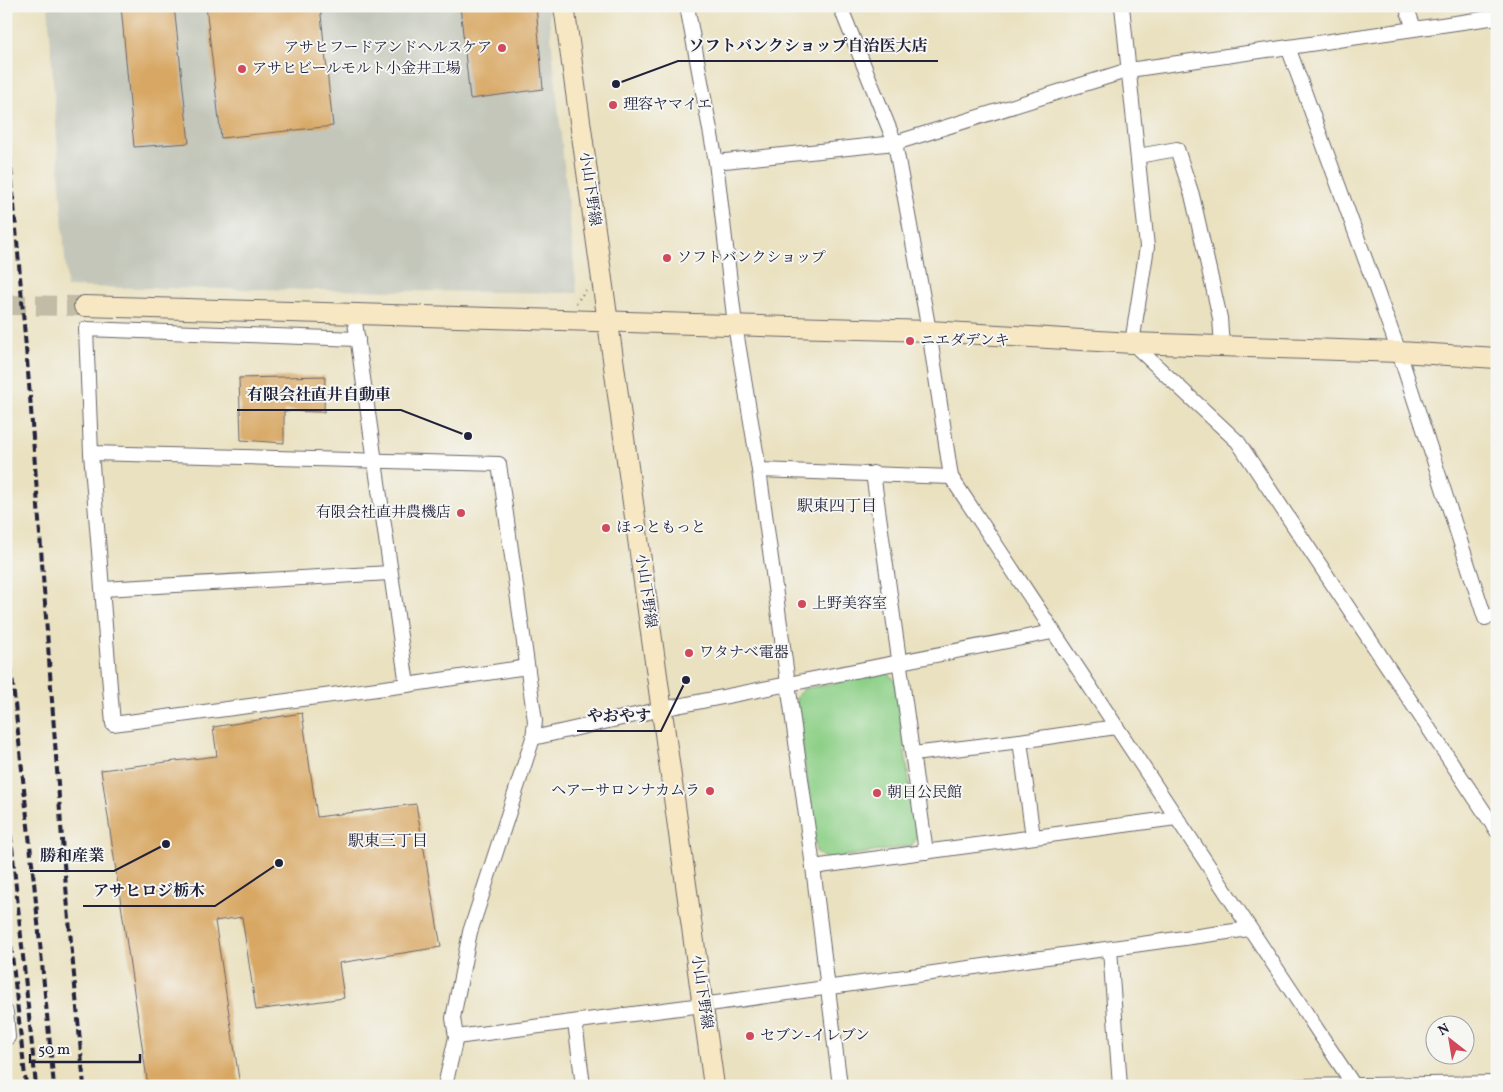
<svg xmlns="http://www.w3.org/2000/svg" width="1503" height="1092" viewBox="0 0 1503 1092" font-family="Vollkorn,'Noto Serif JP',serif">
	<rect width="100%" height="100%" fill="#f6f6f2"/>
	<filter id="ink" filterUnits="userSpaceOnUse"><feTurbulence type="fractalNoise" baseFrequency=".02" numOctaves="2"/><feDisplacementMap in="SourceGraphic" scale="10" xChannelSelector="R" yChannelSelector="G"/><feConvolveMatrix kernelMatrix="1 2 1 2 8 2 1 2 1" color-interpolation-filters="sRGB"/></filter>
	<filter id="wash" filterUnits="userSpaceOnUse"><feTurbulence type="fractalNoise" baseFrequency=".0096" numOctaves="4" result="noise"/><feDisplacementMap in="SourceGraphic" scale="20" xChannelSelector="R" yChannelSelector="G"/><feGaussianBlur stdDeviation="1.12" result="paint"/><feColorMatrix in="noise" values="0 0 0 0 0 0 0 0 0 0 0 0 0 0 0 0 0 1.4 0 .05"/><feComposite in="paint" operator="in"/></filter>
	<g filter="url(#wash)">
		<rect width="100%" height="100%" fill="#eae1c0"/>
		<path fill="#c3c6b9" d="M48,6H548L577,293L67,287Z"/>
		<path fill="#8ed088" stroke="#587962" d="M887,673L895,680L917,838L911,846L826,859L816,852L796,697L803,689Z"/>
		<g id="blocks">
			<g fill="#d8a763">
				<path d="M121,6H174L189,143L134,147Z"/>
				<path d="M206,6H320L333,126L221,138Z"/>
				<path d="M460,6H536L543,89L470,99Z"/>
				<path d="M325,376L324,412L284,411V443L241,440L239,378Z"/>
				<path d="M302,713L317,817L416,804L441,947L339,963L344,998L256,1010L242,917L215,921L240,1086H148L101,770L217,756L213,727Z"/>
			</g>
		</g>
	</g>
	<g filter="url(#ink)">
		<use href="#blocks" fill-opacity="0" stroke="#68656a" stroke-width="1"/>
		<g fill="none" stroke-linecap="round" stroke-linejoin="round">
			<path stroke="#c2bba5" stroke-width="20" stroke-dasharray="20 10" stroke-linecap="butt" d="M6,305L84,306"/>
			<g stroke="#68656a" stroke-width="16">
				<g id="street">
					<path d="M687,6L716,162L735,325L759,470L813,867L840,1086"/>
					<path d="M840,6L895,143L929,331L951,477L1353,1084"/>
					<path d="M1122,6L1147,247L1132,343L1238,442L1497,831"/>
					<path d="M1406,6L1414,28"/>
					<path d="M1288,47L1399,352L1485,618L1497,615"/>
					<path d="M1138,156L1177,149L1192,195L1220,318L1222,346"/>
					<path d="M716,162L895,143L1129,70L1497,17"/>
					<path d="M354,315L407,685"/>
					<path d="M358,339L86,329L91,453L113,724L407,685L527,667"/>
					<path d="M91,453L499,464L535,721L533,738L470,932L453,1018L456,1037L445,1086"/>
					<path d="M759,470L951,477"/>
					<path d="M873,473L926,852"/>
					<path d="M103,589L390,573"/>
					<path d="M533,738L662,709L1052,632"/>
					<path d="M1020,741L1033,837"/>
					<path d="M913,754L1020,741L1116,727"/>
					<path d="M813,867L1176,818"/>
					<path d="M1110,949L1120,1086"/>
					<path d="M6,1012L8,1037L6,1038"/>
					<path d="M575,1022L583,1086"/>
					<path d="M456,1037L702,1005L1249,929"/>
					<path d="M1297,1086L1497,1083"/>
				</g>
			</g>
			<g stroke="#68656a" stroke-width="22">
				<g id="secondary">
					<path d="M564,6L714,1086"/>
					<path d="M84,306L929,331L1132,343L1399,352L1497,358"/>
				</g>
			</g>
			<path stroke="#68656a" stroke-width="2.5" stroke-dasharray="1 4" stroke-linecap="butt" d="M576,303L586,290"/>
			<use href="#street" stroke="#fff" stroke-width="14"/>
			<use href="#secondary" stroke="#f7e8c3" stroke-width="20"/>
			<g stroke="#22223b" stroke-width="4" stroke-dasharray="8 4" stroke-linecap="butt">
				<path d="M6,109L30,396L63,853L84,1086"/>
				<path d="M6,620L34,882L54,1086"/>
				<path d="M6,787L36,1086"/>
				<path d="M6,898L26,1086"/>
			</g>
		</g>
	</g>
	<g fill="#d1495b" stroke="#f6f6f2" stroke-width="2">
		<circle cx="502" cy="48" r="5"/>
		<circle cx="242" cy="69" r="5"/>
		<circle cx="613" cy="105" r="5"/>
		<circle cx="667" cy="258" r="5"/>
		<circle cx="910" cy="341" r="5"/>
		<circle cx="461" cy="513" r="5"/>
		<circle cx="606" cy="528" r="5"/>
		<circle cx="802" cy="604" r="5"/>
		<circle cx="689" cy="653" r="5"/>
		<circle cx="710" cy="791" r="5"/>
		<circle cx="877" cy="793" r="5"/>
		<circle cx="750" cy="1036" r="5"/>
	</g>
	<g text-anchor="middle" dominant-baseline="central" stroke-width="4" stroke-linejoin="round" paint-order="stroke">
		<g font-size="15" fill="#22223b" stroke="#f6f6f2" text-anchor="start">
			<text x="492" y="48" text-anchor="end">アサヒフードアンドヘルスケア</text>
			<text x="252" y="69">アサヒビールモルト小金井工場</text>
			<text x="623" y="105">理容ヤマイエ</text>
			<text x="677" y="258">ソフトバンクショップ</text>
			<text x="920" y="341">ニエダデンキ</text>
			<text x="451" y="513" text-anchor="end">有限会社直井農機店</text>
			<text x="616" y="528">ほっともっと</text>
			<text x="812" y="604">上野美容室</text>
			<text x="699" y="653">ワタナベ電器</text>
			<text x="700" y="791" text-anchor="end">ヘアーサロンナカムラ</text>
			<text x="887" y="793">朝日公民館</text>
			<text x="760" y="1036">セブン-イレブン</text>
		</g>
		<g font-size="15" fill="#22223b" stroke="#f6f6f2">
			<text transform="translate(589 189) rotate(82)">小山下野線</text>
			<text transform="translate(645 591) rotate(82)">小山下野線</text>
			<text transform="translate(701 992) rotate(82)">小山下野線</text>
		</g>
		<g font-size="16" fill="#22223b" stroke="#f6f6f2">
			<text x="837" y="507">駅東四丁目</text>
			<text x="388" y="842">駅東三丁目</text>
		</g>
	</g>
	<path fill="none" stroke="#22223b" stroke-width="2" d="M616 84L678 61H938M468 436L401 410H237M686 680L661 731H577M166 844L114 871H30M279 863L215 906H83"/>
	<g fill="#22223b" stroke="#f6f6f2" stroke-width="2">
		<circle cx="616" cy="84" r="5"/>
		<circle cx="468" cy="436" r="5"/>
		<circle cx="686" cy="680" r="5"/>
		<circle cx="166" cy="844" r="5"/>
		<circle cx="279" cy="863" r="5"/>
	</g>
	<g font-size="16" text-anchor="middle" font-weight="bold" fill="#22223b" stroke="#f6f6f2" stroke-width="4" stroke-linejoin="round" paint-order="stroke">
		<text x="808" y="51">ソフトバンクショップ自治医大店</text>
		<text x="319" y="400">有限会社直井自動車</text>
		<text x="619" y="721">やおやす</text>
		<text x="72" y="861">勝和産業</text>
		<text x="149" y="896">アサヒロジ栃木</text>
	</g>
	<rect width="1503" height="1092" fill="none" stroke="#f6f6f2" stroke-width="25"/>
	<g transform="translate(1450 1040) rotate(329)"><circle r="24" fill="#f6f6f2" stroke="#a1a1a9"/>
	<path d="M0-4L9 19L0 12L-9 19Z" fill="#d1495b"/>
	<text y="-8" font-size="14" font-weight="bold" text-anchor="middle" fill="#22223b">N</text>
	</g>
	<path d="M30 1054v8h110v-8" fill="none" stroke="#22223b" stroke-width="2.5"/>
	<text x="38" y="1054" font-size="15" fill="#22223b" stroke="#f6f6f2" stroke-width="4" paint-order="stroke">50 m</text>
</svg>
